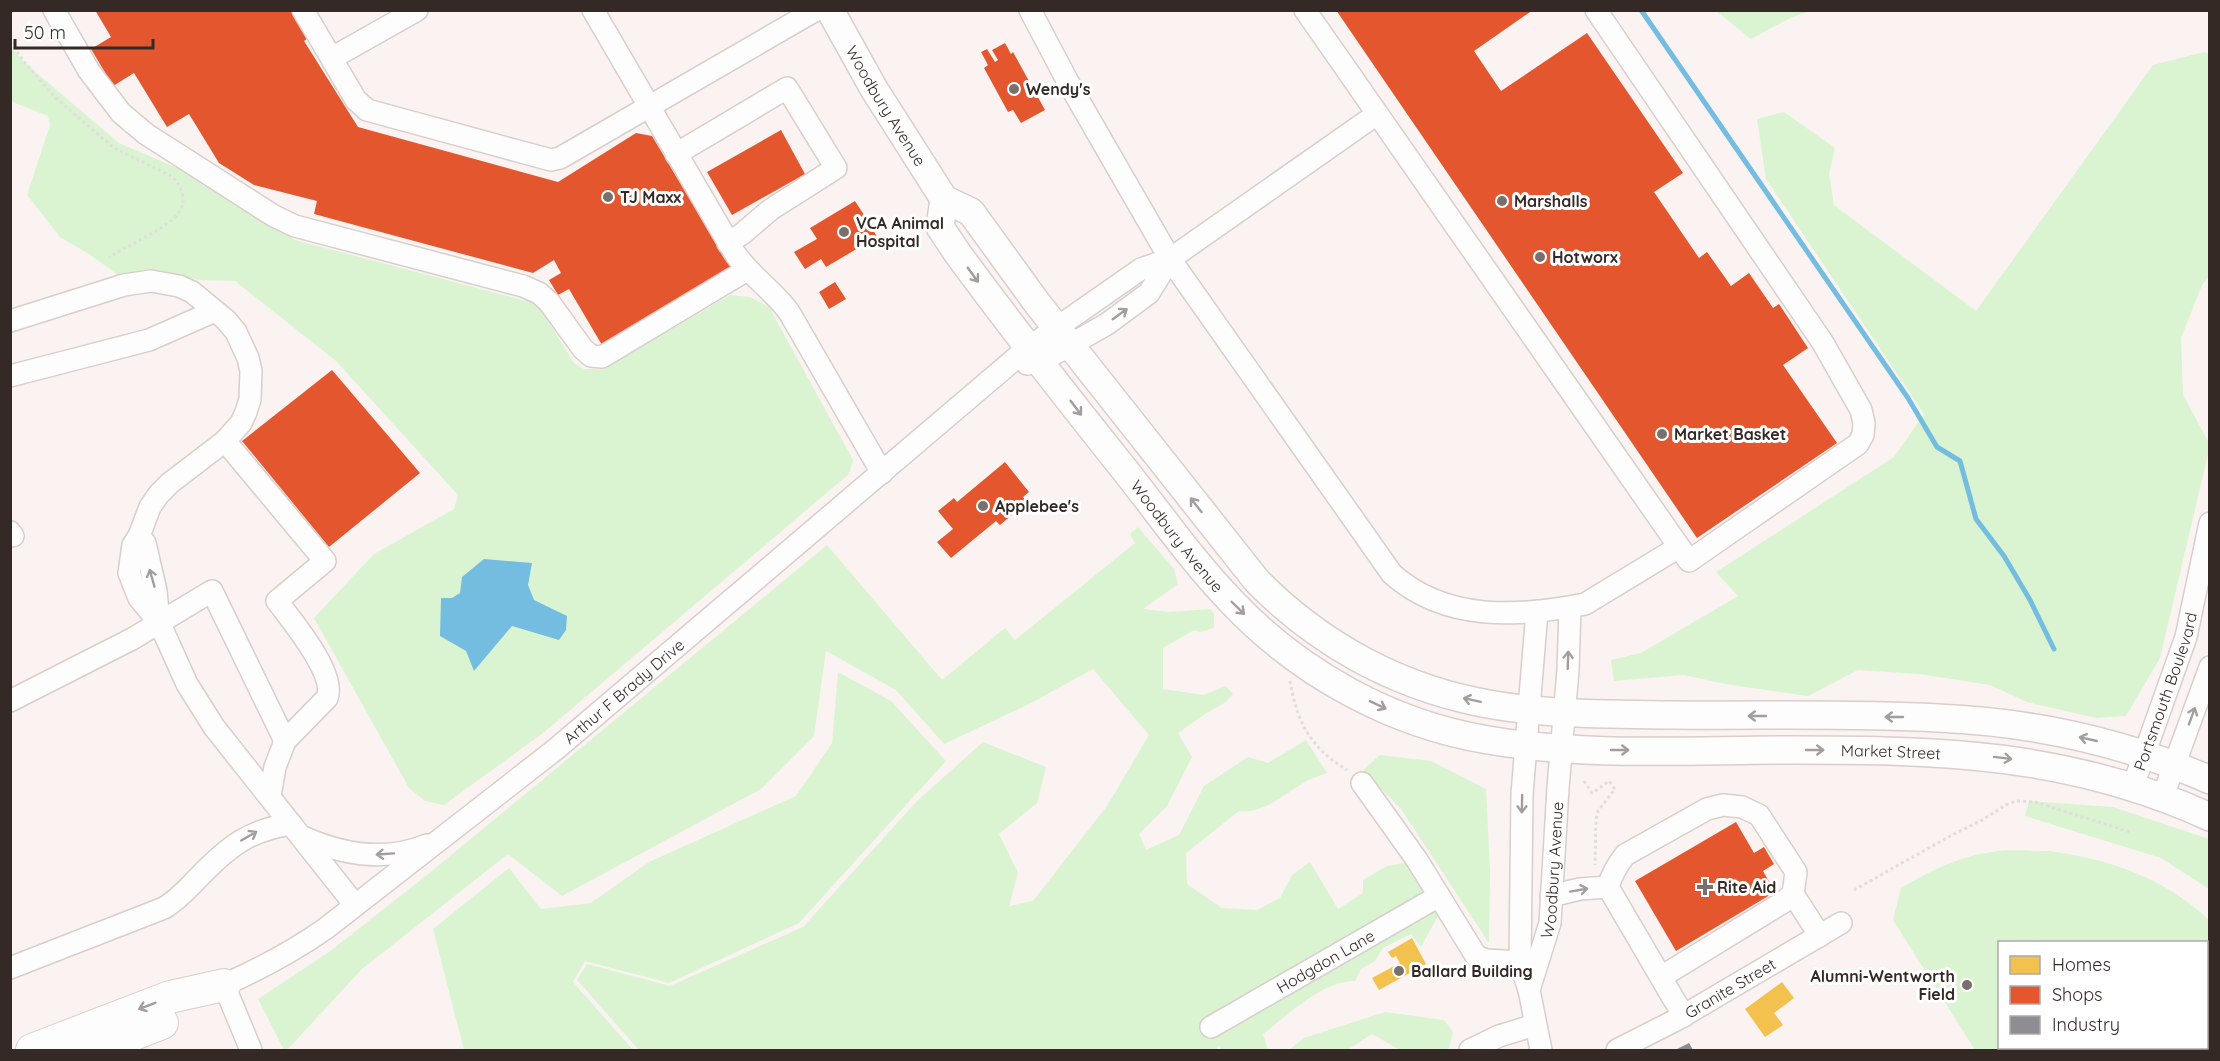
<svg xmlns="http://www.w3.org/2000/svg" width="2220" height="1061" viewBox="0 0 2220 1061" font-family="Quicksand,sans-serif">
	<rect width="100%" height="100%" fill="#faf3f1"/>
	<g fill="#daf4d1">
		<path d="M1716,11H1810L1788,19L1751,39Z"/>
		<path d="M10,46L25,63L119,143L182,170L295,240L538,304L574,363L584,369H604L730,295L750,297L769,307L853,460L849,474L543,733L444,805L425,801L409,788L314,618L374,554L454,509L458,495L336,361L235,281L199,280L165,273L118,275L89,254L60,237L27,195L50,125L48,116L15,103L11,99Z"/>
		<path d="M2204,52L2210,54L2209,277L2202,285L2181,338L2183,395L2209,443V450L2160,658L2126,716L2096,718L2027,702L1990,685L1919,674L1858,670L1808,696L1725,684L1684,675L1614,681L1611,660L1641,653L1738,596L1716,572L1894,457L1924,414L1766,179L1757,119L1784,112L1835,148L1829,174L1834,205L1976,311L2153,65Z"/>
		<path d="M1138,527L1174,569L1178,584L1143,609L1169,612L1210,609L1214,614V628L1200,632L1194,630L1163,648V689L1204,695L1226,686L1233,694L1226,702L1205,714L1178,733L1192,757L1167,806L1139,834L1146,850L1179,835L1204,786L1248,757L1268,763L1306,740L1327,773C1320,776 1311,778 1305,782C1284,794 1264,814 1239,811L1186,853L1187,884L1222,908L1257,910L1280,898L1292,875L1310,862L1338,909L1363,893V880L1387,866L1405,863L1439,914L1421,947L1411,934L1383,948L1375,961L1361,969L1355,981C1322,981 1288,1015 1263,1034L1268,1050H1221L1219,1046L1216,1050H639L577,980L587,964L670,986L803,927L916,802L983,742L1046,767L1037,803L999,834L1018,873L1009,906L1033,901L1107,806L1149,735L1093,669L1031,703L944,744L896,690L826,651L814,736L761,789L562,896L508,854L362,969L287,1050H284L258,999L329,952L427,875L827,545L942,680L1005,628L1015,640L1135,543L1130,534Z"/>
		<path d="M838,672L891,701L946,761L799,923L669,983L585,961L573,982L633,1050H464L433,929L509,868L541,909L591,903L649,862L796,796L832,743Z"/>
		<path d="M1380,755L1431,761L1486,789L1490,871L1489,943L1401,809L1363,770Z"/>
		<path d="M2029,801L2113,807L2209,839V889L2161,858L2025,816Z"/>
		<path d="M2049,851C2109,859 2165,878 2209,920V1028L2207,1030L2206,942H2000V1048H2179L2174,1050H1975L1893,920L1901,888C1928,872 1960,856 1992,852C2011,849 2030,851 2049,851Z"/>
		<path d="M1385,1012L1444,1020L1453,1032L1449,1048L1445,1050H1400L1372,1034L1347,1050H1289L1304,1038Z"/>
	</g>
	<path fill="#74bde0" d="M484,559L532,563L528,585L534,600L567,616L566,630L559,640L512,626L474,671L466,651L440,636L441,598H452L460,593L462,577Z"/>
	<g fill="#f2c14e">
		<path d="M1412,938L1426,964L1379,990L1372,978L1400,963L1396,956L1392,958L1388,952Z"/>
		<path d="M1782,982L1794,998L1774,1013L1783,1025L1765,1037L1745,1009Z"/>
	</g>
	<g fill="#e4572e">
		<path d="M95,10H300L314,34L304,41L358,127L558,182L636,133L652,136L731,268L602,345L569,289L558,295L549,280L561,273L554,260L533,273L314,214L317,201L254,185L219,163L189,114L167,127L134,73L113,86L91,49L111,37Z"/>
		<path d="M1336,10H1533L1474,51L1501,91L1587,33L1683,173L1654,192L1699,258L1707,252L1731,286L1749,273L1773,308L1779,304L1808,348L1783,365L1837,443L1697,538Z"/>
		<path d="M1005,43L1011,54L1013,52L1045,110L1021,123L1013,110L1008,112L984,68L988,65L981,52L987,49L995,62L998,60L992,50Z"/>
		<path d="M781,130L805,174L732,215L707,172Z"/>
		<path d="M855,201L866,218L868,217L873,225L871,226L877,237L826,267L821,259L805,269L794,252L817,239L810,228Z"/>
		<path d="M835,282L846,299L829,309L819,292Z"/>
		<path d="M332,370L420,473L329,547L242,441Z"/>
		<path d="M1005,462L1029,492L1023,497L1027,502L1000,525L996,521L951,558L937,542L953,529L938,511L954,498L957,502Z"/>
		<path d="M1736,822L1754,853L1764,847L1774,864L1763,871L1775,892L1676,951L1635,881Z"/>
	</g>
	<path fill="#8d8d92" d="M1689,1043L1693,1050H1675Z"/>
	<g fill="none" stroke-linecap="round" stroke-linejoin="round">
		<path stroke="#74bde0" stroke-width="5" d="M1641,10L1908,398L1937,447L1960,461L1976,519L2004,556L2030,600L2054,649"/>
		<g stroke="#d8cecb" stroke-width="24">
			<g id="minor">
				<path d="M54,10L89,71L121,113L146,134L274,216L295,226L523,286L539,293L549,302L583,349L591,356L602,357L747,270"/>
				<path d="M303,10L356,100L367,110L551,160L560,158L816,10"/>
				<path d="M593,10L734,252C749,275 773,290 789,312L882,473"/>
				<path d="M1030,10L1068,82L1170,259L1392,574C1446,622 1519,617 1585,604L1679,547"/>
				<path d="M1305,10L1689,561L1858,444L1863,435L1864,423L1861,410L1823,343L1596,10"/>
				<path d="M332,58L417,10"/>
				<path d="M676,154L787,88L836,168L770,210L742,234L728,243"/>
				<path d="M10,321L124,285L151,281L179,286L192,292L226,320L236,332L248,358L251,371L250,399L246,412L241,423L225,441L170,483L159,494L150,507L139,536L133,545L129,573L139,598L159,622L187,684L214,727L355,905"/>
				<path d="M1027,364L1040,362L1107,324L1149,293L1170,259"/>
				<path d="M10,376L149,340L215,311"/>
				<path d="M225,441L325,561L277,601C291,620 337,674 327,698L285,741L275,767L270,796"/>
				<path d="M10,532L13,536"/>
				<path d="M139,536L145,543L156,591L159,622"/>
				<path d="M1537,611L1522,794L1520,962L1529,990L1541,1050"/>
				<path d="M10,701L132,639L212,591L285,741"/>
				<path d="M1362,783L1417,860L1476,956L1486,960L1520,962"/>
				<path id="s1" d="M2133,786L2186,637L2210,523"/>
				<path d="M2163,796L2210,667"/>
				<path d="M303,837C343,855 385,862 427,845"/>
				<path d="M1793,894L1820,936"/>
				<path d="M1551,896L1580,889L1608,887"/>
				<path d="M10,968L164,908C178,900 188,888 199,877C228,847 249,830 291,824"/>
				<path d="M1661,977L1782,903L1793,894L1796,872L1759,815L1742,807L1723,805L1707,809L1625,855C1617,865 1612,874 1608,887L1673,998L1684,1016"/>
				<path id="s2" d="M1529,990L1550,923L1558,788L1568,670L1570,607"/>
				<path id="s3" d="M1211,1027L1439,896"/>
				<path id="s4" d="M251,1050L224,985C260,969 292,952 325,929L556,749L1029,347L1141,269L1170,259L1377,114"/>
				<path d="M1470,1050L1499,1036L1535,1025"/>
				<path id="s5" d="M1617,1050L1676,1020L1841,923"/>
			</g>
		</g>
		<g stroke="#d8cecb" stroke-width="30">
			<g id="major">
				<path id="s6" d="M830,10L874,89L944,199L971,212L1037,303L1257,581C1316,641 1390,683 1473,701C1537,715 1606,714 1672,715C1761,716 1850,713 1938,718C2031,722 2124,742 2210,780"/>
				<path id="s7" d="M944,199L940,227L958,254C1010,325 1065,395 1120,464C1157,510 1191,560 1232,602C1299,673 1391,724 1488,740C1585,757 1691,750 1790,750C1942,750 2069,753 2210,817"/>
			</g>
		</g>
		<g stroke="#d8cecb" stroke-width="34">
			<g id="highway">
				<path d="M32,1050L170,997L224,985"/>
				<path d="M94,1050L162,1023"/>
			</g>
		</g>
		<g stroke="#e0dedd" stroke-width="3" stroke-dasharray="3 3" stroke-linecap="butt">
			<path d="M10,42L25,63L57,99L114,148L173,177C198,207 172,222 147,236C134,243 122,250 109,257"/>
			<path d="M1290,681C1297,723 1311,748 1347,770"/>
			<path d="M1584,781L1592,793L1609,781L1615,789L1598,811L1596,819L1595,865"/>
			<path d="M1854,890L1950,836L1982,820L2006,805L2016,801L2035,802L2130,832"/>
		</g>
		<use href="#minor" stroke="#fefdfd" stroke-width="21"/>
		<use href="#major" stroke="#fefdfd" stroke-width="27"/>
		<use href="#highway" stroke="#fefdfd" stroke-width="32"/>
	</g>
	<defs><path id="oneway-shaft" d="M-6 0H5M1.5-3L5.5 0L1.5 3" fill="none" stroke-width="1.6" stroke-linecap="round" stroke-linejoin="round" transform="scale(1.5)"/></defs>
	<g stroke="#a39e9b">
		<use href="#oneway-shaft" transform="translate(973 275) rotate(54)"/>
		<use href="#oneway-shaft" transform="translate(1120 314) rotate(-36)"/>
		<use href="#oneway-shaft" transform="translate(1076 408) rotate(53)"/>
		<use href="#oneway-shaft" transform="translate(1196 505) rotate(-128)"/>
		<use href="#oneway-shaft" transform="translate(152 578) rotate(-106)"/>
		<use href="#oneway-shaft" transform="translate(1238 608) rotate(44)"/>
		<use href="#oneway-shaft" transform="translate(1568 660) rotate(-88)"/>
		<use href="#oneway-shaft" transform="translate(1472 700) rotate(-168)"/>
		<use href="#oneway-shaft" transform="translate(1378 705) rotate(25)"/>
		<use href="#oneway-shaft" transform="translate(1757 716) rotate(-180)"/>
		<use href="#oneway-shaft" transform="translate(2192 716) rotate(-70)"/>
		<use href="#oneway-shaft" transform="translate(1894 717) rotate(-180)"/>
		<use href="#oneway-shaft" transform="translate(2088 739) rotate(-167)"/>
		<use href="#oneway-shaft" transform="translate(1620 750)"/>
		<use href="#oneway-shaft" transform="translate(1815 750)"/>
		<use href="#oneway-shaft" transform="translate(2003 758) rotate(7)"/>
		<use href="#oneway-shaft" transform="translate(1522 804) rotate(91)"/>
		<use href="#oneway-shaft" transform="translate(249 836) rotate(-30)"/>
		<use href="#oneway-shaft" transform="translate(385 854) rotate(176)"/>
		<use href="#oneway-shaft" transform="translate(1579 890) rotate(-10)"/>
		<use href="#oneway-shaft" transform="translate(147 1006) rotate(159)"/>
	</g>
	<g fill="#79706c" stroke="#fff" stroke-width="2">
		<circle cx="1014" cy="89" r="6"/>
		<circle cx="608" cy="197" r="6"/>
		<circle cx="1502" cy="201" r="6"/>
		<circle cx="844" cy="232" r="6"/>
		<circle cx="1540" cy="257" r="6"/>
		<circle cx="1662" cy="434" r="6"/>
		<circle cx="983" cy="506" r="6"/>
		<path d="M1702 878h6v6h6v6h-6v6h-6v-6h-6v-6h6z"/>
		<circle cx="1399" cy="971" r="6"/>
		<circle cx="1967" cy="985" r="6"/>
	</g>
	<g text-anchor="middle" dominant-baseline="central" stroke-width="6" stroke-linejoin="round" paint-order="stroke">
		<g font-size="16" font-weight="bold" fill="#342924" stroke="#fff" text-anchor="start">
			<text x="1026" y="89">Wendy's</text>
			<text x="620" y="197">TJ Maxx</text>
			<text x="1514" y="201">Marshalls</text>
			<text x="856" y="223">VCA Animal<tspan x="856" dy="18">Hospital</tspan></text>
			<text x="1552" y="257">Hotworx</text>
			<text x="1674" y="434">Market Basket</text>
			<text x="995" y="506">Applebee's</text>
			<text x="1717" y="887">Rite Aid</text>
			<text x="1411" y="971">Ballard Building</text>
			<text x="1955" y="976" text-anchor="end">Alumni-Wentworth<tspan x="1955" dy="18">Field</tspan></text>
		</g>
		<g font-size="16" fill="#342924" stroke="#fff">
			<text stroke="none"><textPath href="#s6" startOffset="111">Woodbury Avenue</textPath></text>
			<text stroke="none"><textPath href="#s7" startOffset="418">Woodbury Avenue</textPath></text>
			<text stroke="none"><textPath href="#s1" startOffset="100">Portsmouth Boulevard</textPath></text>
			<text stroke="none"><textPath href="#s4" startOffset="568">Arthur F Brady Drive</textPath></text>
			<text stroke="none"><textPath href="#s7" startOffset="1203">Market Street</textPath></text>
			<text stroke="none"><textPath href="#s2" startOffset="123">Woodbury Avenue</textPath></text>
			<text stroke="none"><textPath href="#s3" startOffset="132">Hodgdon Lane</textPath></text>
			<text stroke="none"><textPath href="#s5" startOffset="129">Granite Street</textPath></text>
		</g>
	</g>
	<rect width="2220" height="1061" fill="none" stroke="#342924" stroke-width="24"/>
	<rect x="1998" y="941" width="210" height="108" fill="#ffffff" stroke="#aea9a7" stroke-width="1.5"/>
	<rect x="2010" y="956" width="30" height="18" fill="#f2c14e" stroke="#aea9a7" stroke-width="1.5"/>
	<text x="2052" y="971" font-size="18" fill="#342924">Homes</text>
	<rect x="2010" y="986" width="30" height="18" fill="#e4572e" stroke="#aea9a7" stroke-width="1.5"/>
	<text x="2052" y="1001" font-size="18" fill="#342924">Shops</text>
	<rect x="2010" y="1016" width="30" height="18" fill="#8d8d92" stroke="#aea9a7" stroke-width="1.5"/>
	<text x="2052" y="1031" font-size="18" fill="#342924">Industry</text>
	<path d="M15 39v9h138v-9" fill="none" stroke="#342924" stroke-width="3"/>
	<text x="24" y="39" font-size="18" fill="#342924" stroke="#ffffff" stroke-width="4.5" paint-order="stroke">50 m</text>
</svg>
